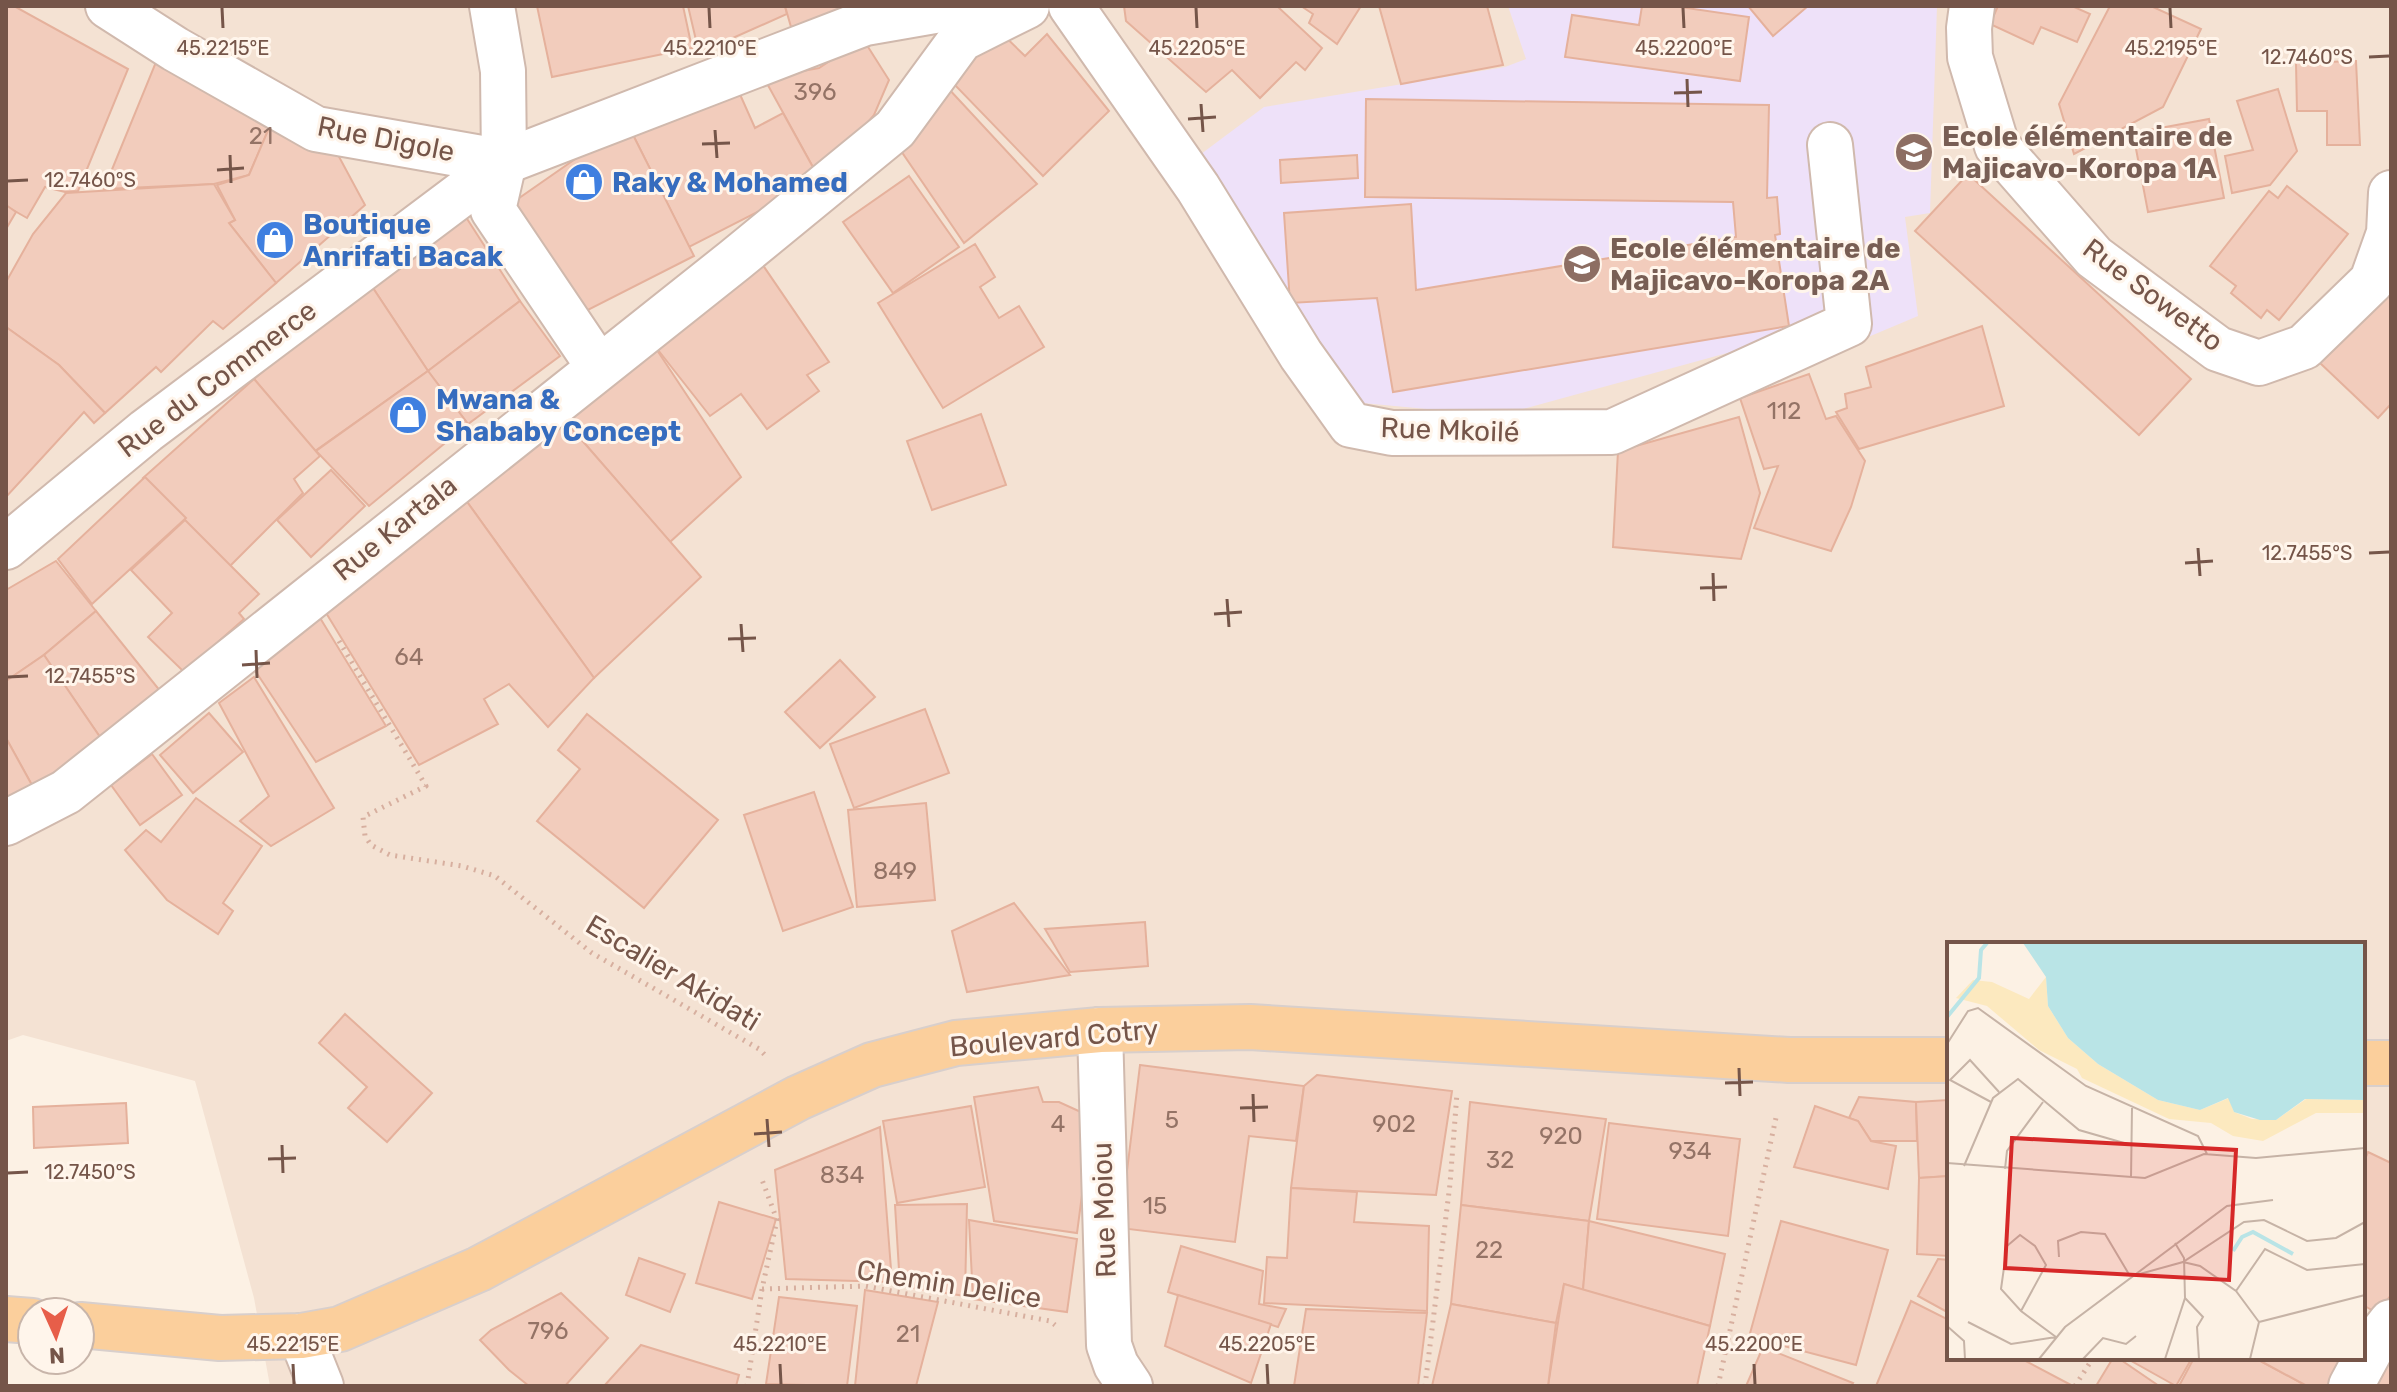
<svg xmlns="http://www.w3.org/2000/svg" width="2397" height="1392" viewBox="0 0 2397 1392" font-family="Rubik,sans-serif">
	<rect width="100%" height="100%" fill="#fcf1e4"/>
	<path fill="#f4e2d3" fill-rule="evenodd" d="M6,6H2391V1386H270L254,1298L195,1081L23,1035L6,1041ZM1949,944H2363V1358H1949Z"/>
	<path fill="#eee1f9" d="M1508,6H1937L1930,213L1905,217L1918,316L1790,370L1782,338L1523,409L1480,414L1352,402L1193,160L1264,107L1505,67L1526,59Z"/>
	<g fill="#f2ccbc" stroke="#e5b19c" stroke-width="2">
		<path d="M6,6H14L128,69L78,191L65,192L45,187L27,218L6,206Z"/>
		<path d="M537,6H683L692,48L552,77Z"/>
		<path d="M688,6H785L787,14L699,53Z"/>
		<path d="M785,6H868L791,27Z"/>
		<path d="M1124,6H1277L1322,48L1305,70L1296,62L1260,98L1232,70L1206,92L1126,21Z"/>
		<path d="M1301,6H1361L1337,44L1309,23L1313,14Z"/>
		<path d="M1379,6H1487L1503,65L1401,84Z"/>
		<path d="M1642,6H1673L1749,17L1740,81L1565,57L1572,15L1639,25Z"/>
		<path d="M1748,6H1808L1773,36Z"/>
		<path d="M1998,6H2072L2090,14L2077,42L2041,27L2033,44L1990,24Z"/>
		<path d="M2110,6H2151L2201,29L2163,107L2074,154L2059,104Z"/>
		<path d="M994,26L1025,56L1047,34L1109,111L1043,176L952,82Z"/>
		<path d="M863,39L889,80L874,115L852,141L814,169L764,78L819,68Z"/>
		<path d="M2356,61L2360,145H2327V111H2297L2296,63Z"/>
		<path d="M156,62L275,114L249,175L214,184L104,189Z"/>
		<path d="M734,81L755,128L783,113L820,180L689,247L633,135Z"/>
		<path d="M947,87L1037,184L964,243L897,145Z"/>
		<path d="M2278,89L2297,151L2270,185L2232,193L2225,156L2253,150L2237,101Z"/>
		<path d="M1366,99L1769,105L1767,198L1777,197L1780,234L1775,235L1789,326L1393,392L1377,298L1290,303L1284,213L1411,204L1416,290L1736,237L1733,202L1365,197Z"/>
		<path d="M275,114L330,140L365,205L276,283L229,223L235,220L217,185L249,175Z"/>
		<path d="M2209,119L2224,198L2148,212L2133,133Z"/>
		<path d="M627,123L694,256L580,314L512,203Z"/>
		<path d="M1357,155L1358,178L1281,183L1280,160Z"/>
		<path d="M1968,174L2191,379L2139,435L1915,231Z"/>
		<path d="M909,176L959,247L893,293L843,222Z"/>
		<path d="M214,184L235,220L229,223L276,283L223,329L213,321L161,372L156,367L105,413L59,365L6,327V282L33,234L66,193Z"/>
		<path d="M2287,186L2348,234L2279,320L2267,310L2261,318L2231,293L2236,286L2210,266L2269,191L2278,198Z"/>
		<path d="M6,205L16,212L6,229Z"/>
		<path d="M462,211L520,301L428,371L369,282Z"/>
		<path d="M975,244L995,277L980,287L999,318L1019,306L1044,347L943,408L878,303Z"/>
		<path d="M758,258L829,362L807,375L819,391L767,429L741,394L710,416L651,341Z"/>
		<path d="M369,282L428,371L315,451L254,379Z"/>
		<path d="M2391,291V404L2378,418L2320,363Z"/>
		<path d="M520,301L560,356L468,424L428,371Z"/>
		<path d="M1982,326L2004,406L1859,449L1836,412L1847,408L1845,394L1871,387L1866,367Z"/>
		<path d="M6,327L59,365L105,413L94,423L84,412L6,497Z"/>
		<path d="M651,341L741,477L670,542L566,422Z"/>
		<path d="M428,371L468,424L369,506L316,451Z"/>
		<path d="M1809,374L1826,419L1836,416L1865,461L1851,507L1831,551L1754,528L1778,466L1764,469L1740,398Z"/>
		<path d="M254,379L320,456L294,479L303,493L230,566L143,478Z"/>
		<path d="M559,414L701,577L594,678L465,499Z"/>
		<path d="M981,414L1006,485L932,510L907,441Z"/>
		<path d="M1739,417L1760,493L1741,559L1613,547L1618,451Z"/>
		<path d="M331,470L365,506L311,557L277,520Z"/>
		<path d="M145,477L186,518L92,604L58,559Z"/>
		<path d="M465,499L594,678L548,727L509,684L484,699L498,724L419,765L320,603Z"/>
		<path d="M185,520L259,594L239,613L244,619L184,672L148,637L172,613L131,570Z"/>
		<path d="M56,561L96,611L44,655L6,681V590Z"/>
		<path d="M314,608L386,726L316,762L246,657Z"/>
		<path d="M96,611L165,697L102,740L44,655Z"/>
		<path d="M44,655L102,740L33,787L6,738V681Z"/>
		<path d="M840,660L875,697L820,748L785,712Z"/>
		<path d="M254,677L334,808L271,846L240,821L269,796L219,703Z"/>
		<path d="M925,709L949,773L854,808L830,744Z"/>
		<path d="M209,713L243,752L193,793L160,755Z"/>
		<path d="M587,714L718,820L644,908L537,821L580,769L558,750Z"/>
		<path d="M6,738L33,787L6,801Z"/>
		<path d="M152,754L182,795L140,825L111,785Z"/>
		<path d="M814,792L853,907L783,931L744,815Z"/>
		<path d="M196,798L262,846L223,903L233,911L218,934L167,900L125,850L146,830L161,842Z"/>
		<path d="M926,803L935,900L857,907L848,810Z"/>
		<path d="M1014,903L1070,975L967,992L952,931Z"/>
		<path d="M1145,922L1148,966L1070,972L1045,929Z"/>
		<path d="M345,1014L432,1093L387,1142L348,1108L367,1087L319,1043Z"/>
		<path d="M1140,1065L1304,1086L1296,1141L1249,1136L1235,1242L1120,1228Z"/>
		<path d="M1317,1075L1452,1091L1436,1195L1291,1188L1304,1086Z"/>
		<path d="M1038,1087L1043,1102H1059L1083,1113L1085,1172L1077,1233L994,1221L974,1097Z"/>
		<path d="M1859,1097L1916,1102L1917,1141H1871L1858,1121L1849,1118Z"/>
		<path d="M1948,1100L1949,1176L1919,1178L1916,1102Z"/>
		<path d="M1470,1102L1606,1119L1589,1221L1461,1205Z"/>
		<path d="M126,1103L128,1143L34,1148L33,1107Z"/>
		<path d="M971,1106L985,1187L897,1203L883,1121Z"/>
		<path d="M1815,1106L1858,1121L1871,1141L1896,1146L1888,1189L1794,1167Z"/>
		<path d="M1609,1123L1740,1139L1728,1236L1597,1219Z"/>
		<path d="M880,1127L892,1282L786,1279L775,1170Z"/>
		<path d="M2368,1152L2391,1163V1295L2377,1313L2363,1305V1164Z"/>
		<path d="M1949,1176V1256L1917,1254L1919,1178Z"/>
		<path d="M1291,1188L1357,1192L1354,1222L1429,1226L1427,1311L1264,1303L1267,1257L1287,1258Z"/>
		<path d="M719,1202L776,1219L752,1299L696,1283Z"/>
		<path d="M967,1204L965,1296L900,1286L895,1205Z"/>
		<path d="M1461,1205L1589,1221L1583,1290L1564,1284L1556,1323L1451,1304Z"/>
		<path d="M969,1220L1077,1239L1067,1312L973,1299Z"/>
		<path d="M1589,1221L1725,1254L1710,1326L1583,1290Z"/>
		<path d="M1781,1221L1888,1250L1856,1365L1749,1337Z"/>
		<path d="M1181,1246L1263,1271L1259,1304L1286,1309L1278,1327L1168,1292Z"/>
		<path d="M639,1258L685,1274L670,1312L626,1295Z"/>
		<path d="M1938,1259L1949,1260V1313L1918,1296Z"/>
		<path d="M1564,1284L1710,1326L1697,1386H1548Z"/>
		<path d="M865,1290L938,1302L916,1386H855Z"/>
		<path d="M561,1293L608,1338L565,1386H529L509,1370L480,1340L491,1330Z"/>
		<path d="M1178,1295L1271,1324L1251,1383L1165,1346Z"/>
		<path d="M779,1297L857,1306L847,1386L766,1384Z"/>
		<path d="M1911,1301L1949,1320V1358H2020L2071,1385L1876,1386Z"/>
		<path d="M1451,1304L1556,1323L1548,1386H1432Z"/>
		<path d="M1306,1309L1427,1313L1418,1386H1294Z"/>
		<path d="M641,1345L739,1375L736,1386H604Z"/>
		<path d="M1763,1347L1853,1383L1851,1386H1746Z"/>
		<path d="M2113,1358H2118L2159,1386H2096Z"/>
		<path d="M2126,1358H2192L2176,1386Z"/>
		<path d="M2194,1358H2255L2307,1386H2179Z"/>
		<path d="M2255,1358H2345L2330,1386H2307Z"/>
		<path d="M2391,1360V1386L2376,1385Z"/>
	</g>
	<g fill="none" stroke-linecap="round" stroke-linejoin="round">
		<g stroke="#d0b9ad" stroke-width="48">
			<g id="minor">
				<path d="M108,6L175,49L316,129L504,162"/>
				<path d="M492,6L503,71L504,162L493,210L598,366"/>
				<path d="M1071,6L1198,188L1301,355L1351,425L1392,433L1612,432L1849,324L1830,145"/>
				<path d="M1972,6L1969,28L1970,57L1997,146L2094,257L2218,349L2259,363L2304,347L2372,281L2389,233L2391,193"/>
				<path d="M6,547L146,431L504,162L865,23L963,6"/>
				<path d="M6,823L66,792L735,260L895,129L961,39L1027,6"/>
				<path d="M1100,1030L1109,1345L1116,1365L1130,1386"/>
				<path d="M301,1336L321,1386"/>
				<path d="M2351,1386L2373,1345L2391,1322"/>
			</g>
		</g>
		<g stroke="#d8cfcc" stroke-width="48">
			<g id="primary">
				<path d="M2363,1063H2391"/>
				<path d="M6,1319L32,1321"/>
				<path d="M80,1325L220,1338L301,1336L340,1329L479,1269L798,1098L872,1065L956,1043L1100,1030L1250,1027L1789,1060H1949"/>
			</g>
		</g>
		<g stroke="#d7af9f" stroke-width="5" stroke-dasharray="2 6" stroke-linecap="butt">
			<path d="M339,641L426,786L363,817L365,836L371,845L390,855L462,866L495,876L592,953L759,1049L766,1056"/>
			<path d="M762,1289L865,1286L1050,1321L1055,1325"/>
			<path d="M747,1386L762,1289L777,1220L761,1177"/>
			<path d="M1425,1386L1450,1184L1457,1093"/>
			<path d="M1718,1386L1777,1113"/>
			<path d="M2075,1386L2093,1358"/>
		</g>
		<use href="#minor" stroke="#fff" stroke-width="44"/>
		<use href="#primary" stroke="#fbcf9c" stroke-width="44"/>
	</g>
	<path fill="none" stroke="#755549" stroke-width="3" d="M222,8L223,28M709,8L710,28M1196,8L1197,28M1683,8L1684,28M2170,8L2171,28M2369,57L2389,56M1687,79L1688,107M1674,93L1702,92M1201,104L1203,132M1188,119L1216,117M715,130L717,158M702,144L730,143M230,155L231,183M217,170L244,168M8,181L28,180M2198,548L2200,576M2369,553L2389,552M2185,563L2213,561M1713,573L1714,601M1700,588L1727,587M1227,599L1229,627M1214,614L1242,612M741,624L743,652M728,639L756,638M256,650L257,678M242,665L270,663M8,677L28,676M1739,1068L1740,1096M1725,1083L1753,1082M1253,1094L1254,1122M1240,1108L1268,1107M767,1119L769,1147M754,1134L782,1132M282,1145L283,1173M268,1159L296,1158M8,1173L28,1172M293,1364L294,1384M780,1364L781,1384M1267,1364L1268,1384M1754,1364L1755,1384"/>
	<defs>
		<g id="school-disc" transform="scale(2)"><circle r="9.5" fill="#8d6e63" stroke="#fff5eb"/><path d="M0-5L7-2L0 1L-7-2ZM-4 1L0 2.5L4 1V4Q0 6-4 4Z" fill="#fff"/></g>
		<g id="shop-disc" transform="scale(2)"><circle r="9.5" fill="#3f7fe0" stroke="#fff5eb"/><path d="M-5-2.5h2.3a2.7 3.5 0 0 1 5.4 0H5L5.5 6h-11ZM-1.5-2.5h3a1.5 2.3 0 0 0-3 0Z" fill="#fff"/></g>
	</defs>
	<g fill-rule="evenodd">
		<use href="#school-disc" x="1914" y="152"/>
		<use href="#shop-disc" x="584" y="182"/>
		<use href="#shop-disc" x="275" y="240"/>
		<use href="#school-disc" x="1582" y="264"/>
		<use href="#shop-disc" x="408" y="415"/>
	</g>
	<g text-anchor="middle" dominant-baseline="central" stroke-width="6" stroke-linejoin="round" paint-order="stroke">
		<g font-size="24" fill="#947366">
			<text x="815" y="92">396</text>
			<text x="261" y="136">21</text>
			<text x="1784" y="411">112</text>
			<text x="409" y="657">64</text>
			<text x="895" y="871">849</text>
			<text x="1172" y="1120">5</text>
			<text x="1058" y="1124">4</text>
			<text x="1394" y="1124">902</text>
			<text x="1561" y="1136">920</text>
			<text x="1690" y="1151">934</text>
			<text x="1500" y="1160">32</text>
			<text x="842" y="1175">834</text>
			<text x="1155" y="1206">15</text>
			<text x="1489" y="1250">22</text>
			<text x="548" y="1331">796</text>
			<text x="908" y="1334">21</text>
		</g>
		<g font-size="28" font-weight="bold" fill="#785e54" stroke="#fff5eb" text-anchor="start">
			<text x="1942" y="136">Ecole élémentaire de<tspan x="1942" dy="32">Majicavo-Koropa 1A</tspan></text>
			<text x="1610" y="248">Ecole élémentaire de<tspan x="1610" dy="32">Majicavo-Koropa 2A</tspan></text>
		</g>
		<g font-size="28" fill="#755549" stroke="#fff5eb">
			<text transform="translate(386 139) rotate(11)">Rue Digole</text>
			<text transform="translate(2153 295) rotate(37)">Rue Sowetto</text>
			<text transform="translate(217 379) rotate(-37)">Rue du Commerce</text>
			<text transform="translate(1450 430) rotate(2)">Rue Mkoilé</text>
			<text transform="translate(395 528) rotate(-39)">Rue Kartala</text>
			<text transform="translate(673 973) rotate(31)">Escalier Akidati</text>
			<text transform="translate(1054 1038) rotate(-5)">Boulevard Cotry</text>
			<text transform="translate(1104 1210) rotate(-92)">Rue Moiou</text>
			<text transform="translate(949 1284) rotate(9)">Chemin Delice</text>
		</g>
		<g font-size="28" font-weight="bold" fill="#366cbe" stroke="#fff5eb" text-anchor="start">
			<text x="612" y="182">Raky &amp; Mohamed</text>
			<text x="303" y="224">Boutique<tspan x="303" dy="32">Anrifati Bacak</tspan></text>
			<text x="436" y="399">Mwana &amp;<tspan x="436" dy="32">Shababy Concept</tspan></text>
		</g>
	</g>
	<g transform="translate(1947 942)">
		<rect width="418" height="418" fill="#fcf1e4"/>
		<path d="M99,35L101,64L121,96L151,122L211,158L253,168L282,156L287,170L305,177L329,178L359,157L418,158V171H369L316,199L286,194L264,181L222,177L135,136L130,127L92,108L40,64L9,56L26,38L45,40L82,57Z" fill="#fce9bf"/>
		<path d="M76,1H418V158L358,157L329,178H313L287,170L281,156L253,168L211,158L151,122L121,96L101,64L99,35Z" fill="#b9e4e6"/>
		<path fill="none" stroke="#b9e4e6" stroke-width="4" d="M0,75L32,36L34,8L40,1M286,309L295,295L306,290L346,312"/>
		<path fill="none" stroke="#c6b3a6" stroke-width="2" d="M0,102L21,69L31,66L139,144L251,194L260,212M44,160L3,138L23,118L52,150M0,221L198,236L257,212L309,216L418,206M17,224L46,156L71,137L132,188L184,203M58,227L60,209L96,160M184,236L185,166M112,315L111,299L134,290L158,292L183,334M236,320L253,324L289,349L312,380M189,333L236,320L297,280L317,278L360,299L389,296L418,280M289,349L318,307L360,328L418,322M238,356L256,375L250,385L252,417M74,369L99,323L88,304L73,293L60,304L54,347L74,369L109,395M21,380L64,402L109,395M312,380L418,353M0,384L17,399L18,417M92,417L118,385L280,264L326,258M136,417L156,396L179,402L189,394M218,417L238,356L237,316L228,301M303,417L312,380"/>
		<path fill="#d62828" fill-opacity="0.15" stroke="#d62828" stroke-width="4" d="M65,196L289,208L282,338L58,326Z"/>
		<rect width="418" height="418" fill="none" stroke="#755549" stroke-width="4"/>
	</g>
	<g font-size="20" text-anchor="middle" fill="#755549" stroke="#fff5eb" stroke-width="6" stroke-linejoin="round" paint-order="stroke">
		<text x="223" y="55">45.2215°E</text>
		<text x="710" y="55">45.2210°E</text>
		<text x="1197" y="55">45.2205°E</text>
		<text x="1684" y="55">45.2200°E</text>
		<text x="2171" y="55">45.2195°E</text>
		<text x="2307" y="64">12.7460°S</text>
		<text x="90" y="187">12.7460°S</text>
		<text x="2307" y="560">12.7455°S</text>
		<text x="90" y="683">12.7455°S</text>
		<text x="90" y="1179">12.7450°S</text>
		<text x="293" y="1351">45.2215°E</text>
		<text x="780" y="1351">45.2210°E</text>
		<text x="1267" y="1351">45.2205°E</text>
		<text x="1754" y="1351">45.2200°E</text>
	</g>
	<rect width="2397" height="1392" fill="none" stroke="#755549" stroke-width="16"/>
	<g transform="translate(56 1336) rotate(177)"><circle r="38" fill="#fff5eb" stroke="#c8b5aa" stroke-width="2"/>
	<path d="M0-6L14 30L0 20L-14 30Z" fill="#e75e49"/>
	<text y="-12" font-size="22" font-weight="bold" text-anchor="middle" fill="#755549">N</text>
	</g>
</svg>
